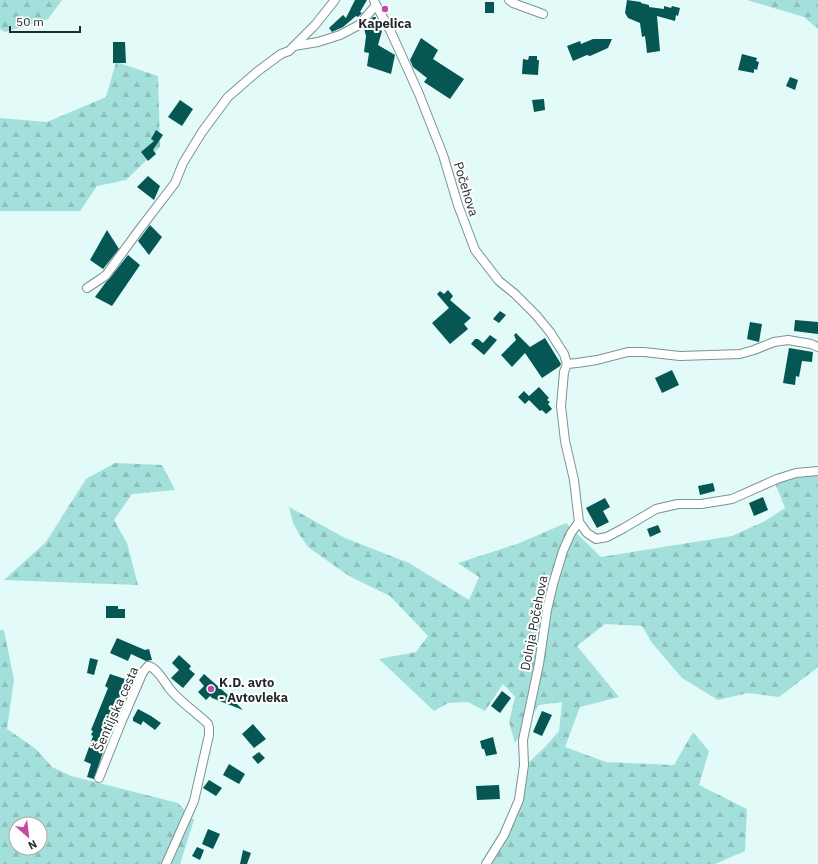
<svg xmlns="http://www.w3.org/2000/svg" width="818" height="864" viewBox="0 0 818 864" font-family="'IBM Plex Sans',sans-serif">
	<defs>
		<pattern id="forest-firs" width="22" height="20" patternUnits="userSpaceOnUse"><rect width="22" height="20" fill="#a4e0db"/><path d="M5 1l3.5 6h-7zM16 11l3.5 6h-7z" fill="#8dc0bc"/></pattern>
	</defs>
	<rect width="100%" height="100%" fill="#e2faf8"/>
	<g fill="url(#forest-firs)" fill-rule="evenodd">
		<path d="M0,0H62L48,19L5,32L0,29Z"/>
		<path d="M747,0H818V29L804,17Z"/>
		<path d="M116,62L158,76L160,147L126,180L97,186L80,211H0V118L47,122L106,97Z"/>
		<path d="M115,463L162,465L175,490L132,494L114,520L127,543L138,585L4,580L46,542L86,479Z"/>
		<path d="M818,475V664L817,668L779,697L748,693L718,700L682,678L652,643L642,626L605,624L577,646L619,697L580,707L565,747L606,762L674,765L693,732L709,751L699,785L747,809L745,851L715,864H488L505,835L525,766L546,746L559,731L562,702L539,705L515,743L509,722L515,697L503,684L485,711L468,702L448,703L434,711L379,659L416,652L428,636L390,596L349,576L308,547L299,534L293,523L289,507L345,538L409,563L469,600L479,577L458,563L517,544L566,523L601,557L732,536L765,521L785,508L775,483L802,476Z"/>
		<path d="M0,630H4L14,680L7,729L36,749L52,767L71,776L178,803L194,820L180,864H0ZM16,824H40V848H16Z"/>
	</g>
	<g fill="#065653">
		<path d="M355,0H367L360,12L362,13L358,17L356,16L343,27L332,32L329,28L343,15L346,18Z"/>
		<path d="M627,0L641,2V3L649,5V7L664,9V6L671,8L672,6L680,8L678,16L676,15L675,21L657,16L660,51L647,53L645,36L642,37L640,23L628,18L625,13Z"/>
		<rect x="485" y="2" width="9" height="11"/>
		<path d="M373,17H376L374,27L382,31L378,45L395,55L391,74L367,66L369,53L364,52L366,36L364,28Z"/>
		<path d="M421,38L438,50L433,59L464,79L450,99L424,82L427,78L413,67L410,60Z"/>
		<path d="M593,39H612L608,48L590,56L587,55L573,61L567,46L580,41L581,44Z"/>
		<path d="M113,42H125L126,63H113Z"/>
		<path d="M742,54L757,58L756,61L759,62L757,70L754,69V73L738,70Z"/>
		<path d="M529,56H537V60H539L538,75L522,74L523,59L528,60Z"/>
		<path d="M790,77L798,80L795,90L786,86Z"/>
		<path d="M544,99L545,110L534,112L532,100Z"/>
		<path d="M180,100L193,109L182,126L168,117Z"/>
		<path d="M156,130L163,135L153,150L156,154L148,161L141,152L154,141L151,139Z"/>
		<path d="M148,176L160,186L154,200L137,187Z"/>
		<path d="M150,225L162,237L149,255L138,241Z"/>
		<path d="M107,230L119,249L103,269L90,260Z"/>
		<path d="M128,255L140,265L112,306L95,297L106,282L110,278Z"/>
		<path d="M448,290L453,296L450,300L471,318L464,324L468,329L450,344L432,323L449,308L437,294L440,291L444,294Z"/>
		<path d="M500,311L506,315L499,323L493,319Z"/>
		<path d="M795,320L818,322V334L794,331Z"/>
		<path d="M750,322L762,324L759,342L747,339Z"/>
		<path d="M516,333L530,347L545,338L561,364L560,366L542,378L525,353L512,367L501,355L516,340L514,335Z"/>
		<path d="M490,335L497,340L484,355L471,344L475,339H478L483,343Z"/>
		<path d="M789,348L813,352L812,362L802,361L799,377L796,376L795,385L783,383Z"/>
		<path d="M672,370L679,385L662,393L655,378Z"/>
		<path d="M539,387L549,398L547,400L550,402L548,404L552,409L546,414L542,410L540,411L529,400L525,404L518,397L524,391L529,396Z"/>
		<path d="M713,483L715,491L700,495L698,486Z"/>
		<path d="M763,497L768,510L754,516L749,503Z"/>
		<path d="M605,498L610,507L603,511L609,522L597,528L586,508Z"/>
		<path d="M658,525L661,532L650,537L647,529Z"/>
		<path d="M106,606H118V609H125V618H106Z"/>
		<path d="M117,638L145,650L149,649L152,660L146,661L131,654L128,661L110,653Z"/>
		<path d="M179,655L191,666L189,669L195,674L183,688L171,678L179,670L172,663Z"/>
		<path d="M90,658L98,660L94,675L87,673Z"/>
		<path d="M110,674L125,679L121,689L128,692L126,698L120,696L108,726H109L102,748L104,749L94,779L87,777L91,764L84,761L93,736L91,735L93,731L91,730L108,688L105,686Z"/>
		<path d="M204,674L229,696L230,695L235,700L234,701L243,710L212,698L210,696L206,700L198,692L204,686L199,680Z"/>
		<path d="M502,691L511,698L500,713L491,706Z"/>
		<path d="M138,709L151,716L161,723L155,730L143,721L141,725L133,721V718Z"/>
		<path d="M542,711L552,715L542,736L533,732Z"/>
		<path d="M253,724L266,739L254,748L242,734Z"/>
		<path d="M493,737L497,754L486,756L484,749H482L480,741Z"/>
		<path d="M259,752L265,758L258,764L252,757Z"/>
		<path d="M229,764L245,774L239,784L223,775Z"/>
		<path d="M209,780L222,788L216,796L203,788Z"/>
		<path d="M499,785L500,799L477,800L476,786Z"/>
		<path d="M208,829L220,834L213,849L202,844Z"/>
		<path d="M197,847L204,850L200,860L192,856Z"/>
		<path d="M243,850L251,853L247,864H240Z"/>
	</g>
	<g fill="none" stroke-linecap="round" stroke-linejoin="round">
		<g stroke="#7d9291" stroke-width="10">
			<g id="street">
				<path d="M374,0L376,5L390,30L419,94L443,155L458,205L475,250L499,281L515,294L536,315L550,332L564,354L567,364L564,372L561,406L565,441L574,480L579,522L587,533L596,539L607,537L624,528L656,509L678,504H701L732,499L777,479L796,473L818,471"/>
				<path d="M509,0L513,3L543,14"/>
				<path d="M294,46L315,25L335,0"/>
				<path d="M87,288L102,278L106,275L139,230L175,183L183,163L202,132L228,97L258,71L281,54L289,51L294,46L318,42L340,35L359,25L376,5"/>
				<path d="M567,364L577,363L597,360L628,352H644L680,356L740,354L754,350L774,342L788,340L811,344L818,347"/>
				<path d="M99,778L121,723L143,672L148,666C156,667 164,681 169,688C178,700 194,711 206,722L208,724L209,728V735L194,801L166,864"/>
				<path d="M486,864L504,835L519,800L524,765L523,740L539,664L547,610L553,584L563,551L571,533L579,522"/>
			</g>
		</g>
		<use href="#street" stroke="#fff" stroke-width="8"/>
	</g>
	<g fill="#c24ba1" stroke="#fff" stroke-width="1.5">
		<circle cx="385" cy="9" r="4"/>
		<circle cx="211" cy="689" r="4"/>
	</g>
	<g text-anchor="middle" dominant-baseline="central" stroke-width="4" stroke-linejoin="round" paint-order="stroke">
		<g font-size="13" font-weight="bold" fill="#222a2a" stroke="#fff">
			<text x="385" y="23">Kapelica</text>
			<text x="219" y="682" text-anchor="start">K.D. avto<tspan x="219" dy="15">- Avtovleka</tspan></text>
		</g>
		<g font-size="13" fill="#222a2a" stroke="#fff">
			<text transform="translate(466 189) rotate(73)">Počehova</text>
			<text transform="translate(534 623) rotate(-79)">Dolnja Počehova</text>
			<text transform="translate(116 709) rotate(-66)">Šentiljska cesta</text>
		</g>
	</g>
	<g transform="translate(28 836) rotate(152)"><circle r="19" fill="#ffffff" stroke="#a7aaaa"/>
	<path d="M0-3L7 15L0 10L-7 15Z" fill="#c24ba1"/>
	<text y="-6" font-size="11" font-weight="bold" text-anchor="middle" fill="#222a2a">N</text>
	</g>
	<path d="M10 26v6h70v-6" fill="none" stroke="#222a2a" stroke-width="2"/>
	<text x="16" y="26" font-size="12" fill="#222a2a" stroke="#ffffff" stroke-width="3" paint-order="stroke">50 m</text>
</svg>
